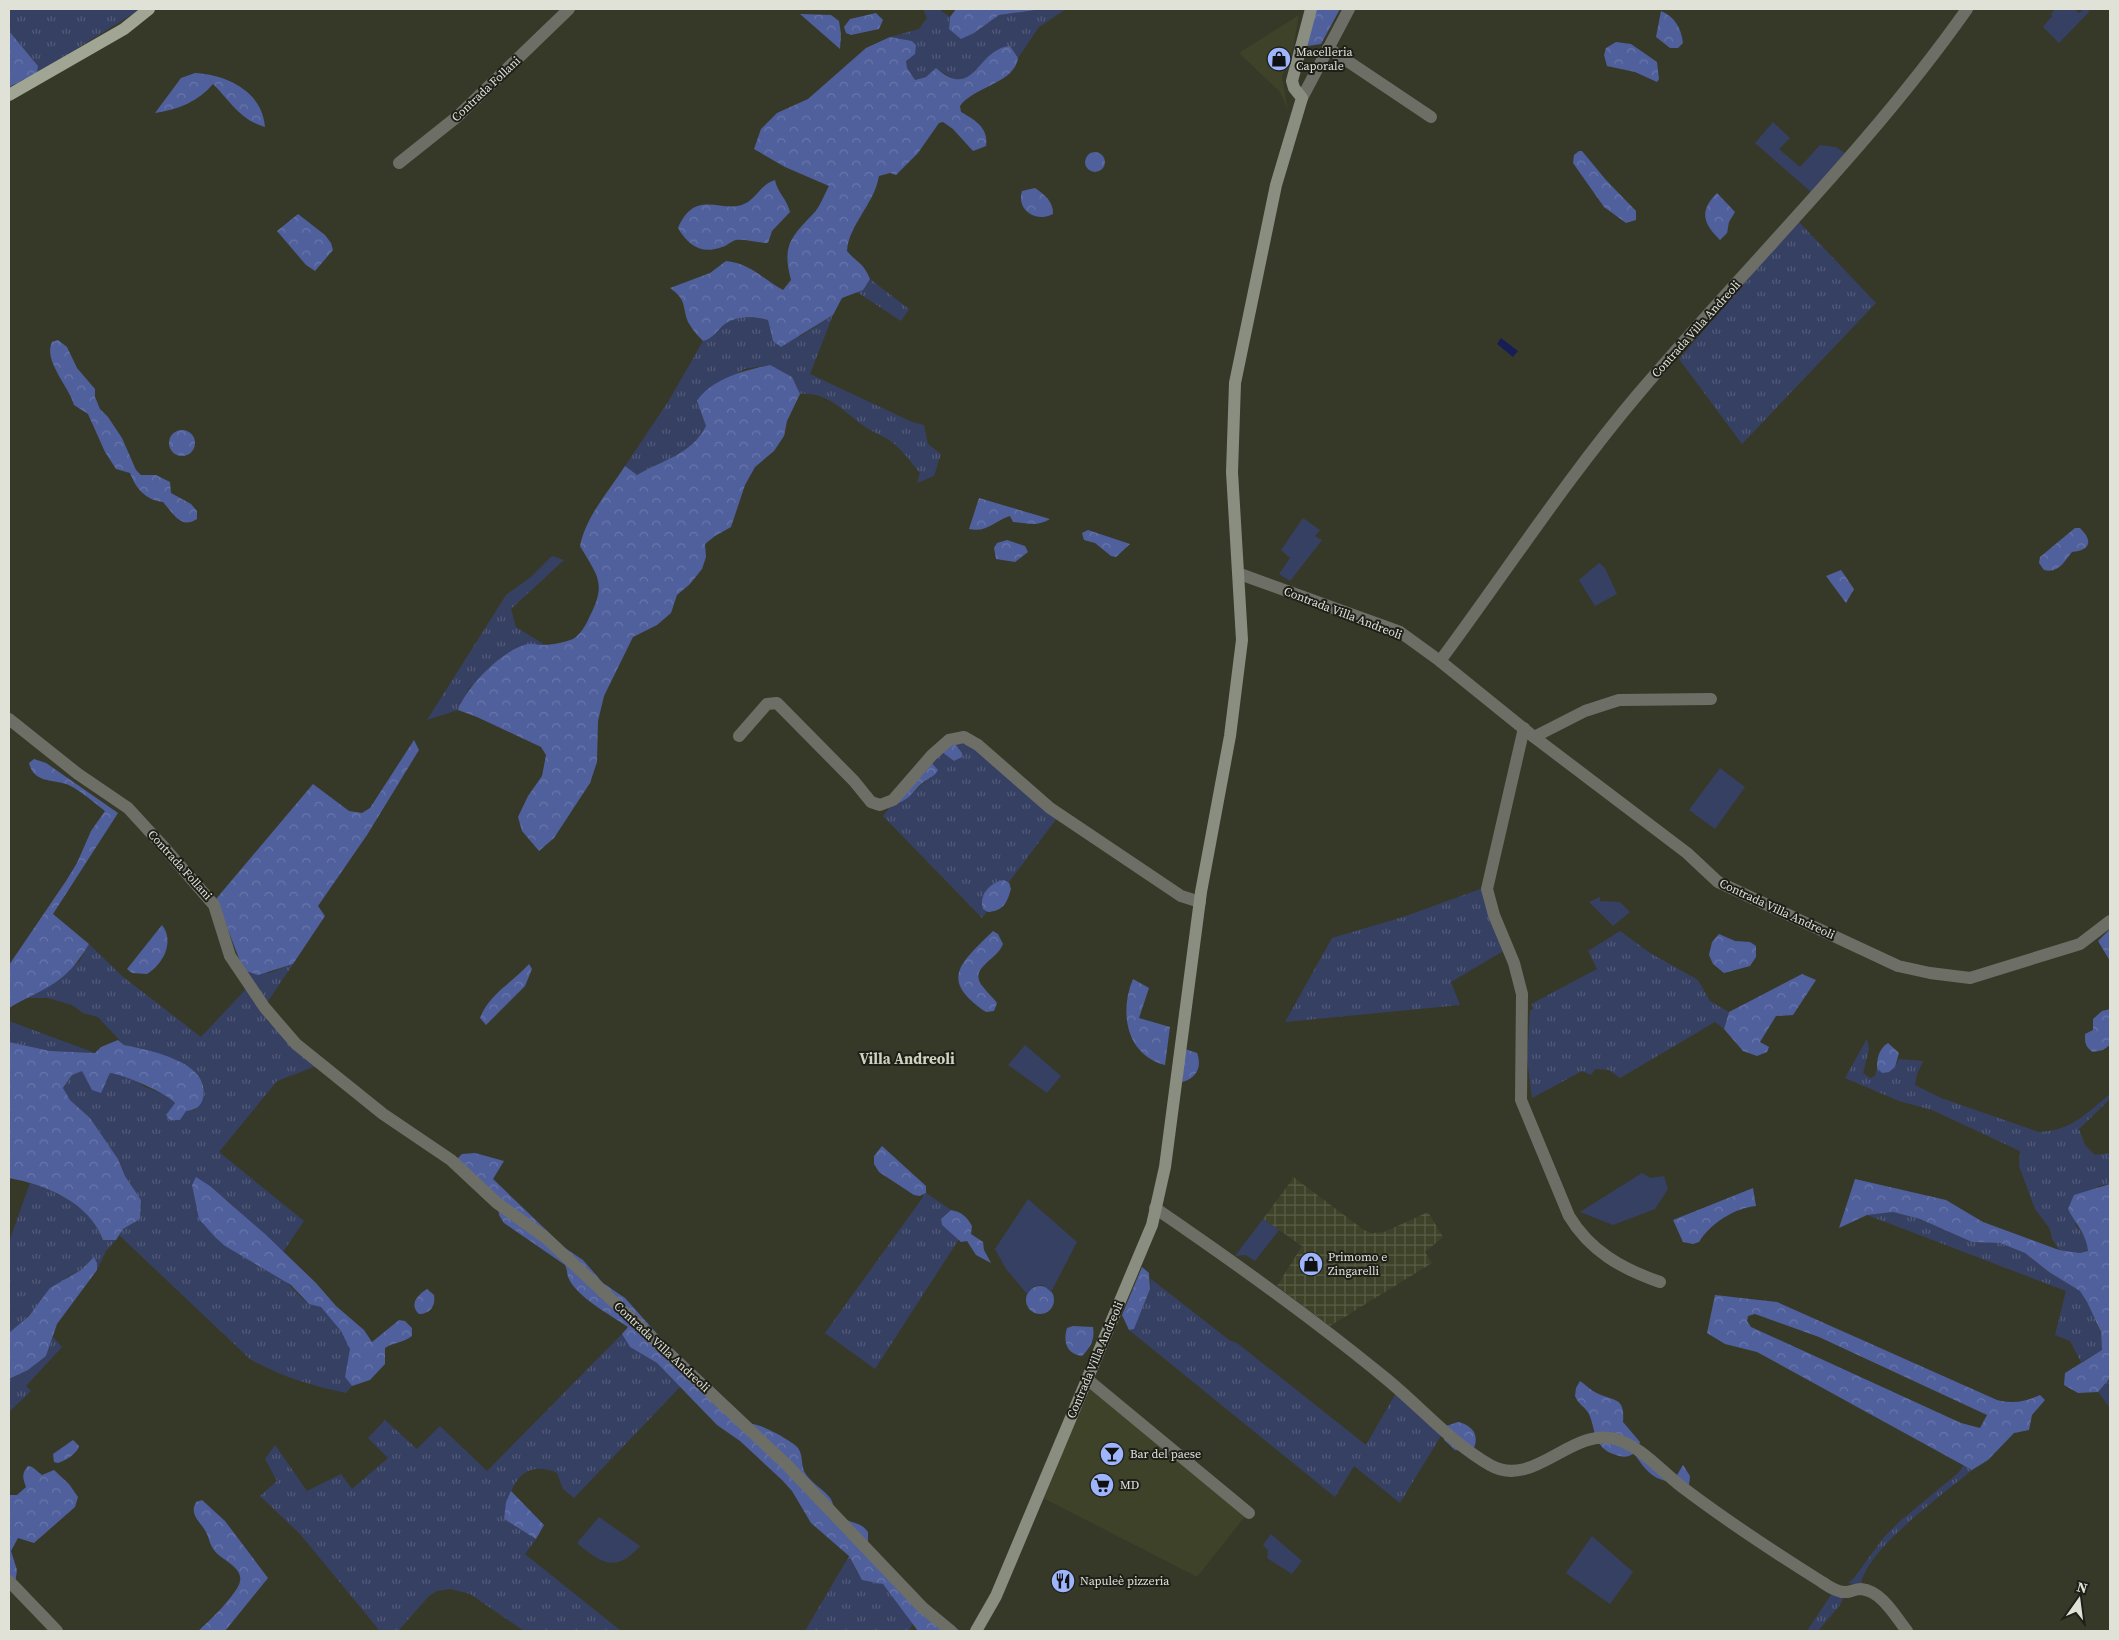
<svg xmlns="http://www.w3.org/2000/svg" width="2119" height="1640" viewBox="0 0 2119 1640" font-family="'Source Serif 4',serif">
	<defs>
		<pattern id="industrial-grid" width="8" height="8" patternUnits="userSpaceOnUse" patternTransform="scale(1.25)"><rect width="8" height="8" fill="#3d4229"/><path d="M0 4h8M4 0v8" fill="none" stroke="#595d47"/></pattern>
		<pattern id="grass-tufts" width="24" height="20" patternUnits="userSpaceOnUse" patternTransform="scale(1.25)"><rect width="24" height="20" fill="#364063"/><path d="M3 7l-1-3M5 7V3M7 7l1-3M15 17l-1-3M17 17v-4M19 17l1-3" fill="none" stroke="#535b79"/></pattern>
		<pattern id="forest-crowns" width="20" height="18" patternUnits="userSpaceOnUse" patternTransform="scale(1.25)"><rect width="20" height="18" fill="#50609d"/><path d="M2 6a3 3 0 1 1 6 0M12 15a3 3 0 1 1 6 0" fill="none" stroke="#6976aa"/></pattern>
		<pattern id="water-ripples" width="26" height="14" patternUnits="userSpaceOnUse" patternTransform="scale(1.25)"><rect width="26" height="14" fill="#161e55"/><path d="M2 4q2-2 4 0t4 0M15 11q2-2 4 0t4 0" fill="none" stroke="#383e6d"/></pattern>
	</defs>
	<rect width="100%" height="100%" fill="#363928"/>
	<g fill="#3d4229">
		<path d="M1299,15L1293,48L1282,76L1288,110L1280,92L1239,53Z"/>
		<path d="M1091,1387L1247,1514L1197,1577L1043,1498Z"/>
	</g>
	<path fill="url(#industrial-grid)" d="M1292,1176L1364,1230L1372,1233L1384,1232L1428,1212L1443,1237L1425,1252L1432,1263L1330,1326L1277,1286L1302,1246L1263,1219L1292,1180Z"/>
	<g fill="url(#grass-tufts)">
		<path d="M9,9H141L37,73L38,66L9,31Z"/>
		<path d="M923,9H939L950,17L949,29L974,33L999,15L1042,9H1066L1039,27L1018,58L1010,46L977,68L967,79L955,80L936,68L926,77L914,80L907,68L906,61L916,45L912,41L890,37L919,29L927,18Z"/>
		<path d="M1798,221L1876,303L1742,444L1679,359Z"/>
		<path d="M870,279L909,309L901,321L857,292L863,290Z"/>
		<path d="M833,315L810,374L912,422L924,425L928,444L941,454L934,476L917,483L920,473C910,461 901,448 888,439C879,434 869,430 861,424C841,409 827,392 800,394L792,377L769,365L744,369L732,378L713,385L697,401L706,426C691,455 664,459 637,475L625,466L668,402L703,341C713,338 717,330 725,324C737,316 754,316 768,320L773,341L801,336Z"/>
		<path d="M552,556L564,560L511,609L516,627L545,645L528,644L469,688L458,710L427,720L506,595L531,577Z"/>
		<path d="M954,743L972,745L1057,818L982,918L883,816L893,803L897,804C915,796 917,785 931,778L935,766L930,761L942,752L954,761L961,757Z"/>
		<path d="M1486,887L1505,950L1451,982L1460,1005L1285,1022L1332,938L1403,917Z"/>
		<path d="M1620,931L1650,953L1698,980L1710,1001L1729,1012L1724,1029L1715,1022L1620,1078L1609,1070L1595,1069L1591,1075L1582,1071L1532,1098L1527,1059L1530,1011L1534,1008L1531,1004L1597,969L1588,951Z"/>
		<path d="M89,944L122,976L201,1037L247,988L268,1022L316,1066L277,1081L219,1152L304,1221L283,1252L226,1199L225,1246L282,1279C291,1285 296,1293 304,1300C310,1305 317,1304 322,1308C330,1315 349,1339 350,1350C351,1358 347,1369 345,1377L352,1386L346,1393C313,1386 279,1376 250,1359L119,1235L123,1229L140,1219L141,1200L125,1176L118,1159L90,1118L70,1100L63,1089L72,1075L82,1070L85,1075L107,1081L110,1073L125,1075L145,1087L171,1097L175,1103L171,1110H195L204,1088L202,1081L192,1070L134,1047L124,1045L98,1017L83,1013L72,1005L48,998H26L79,962Z"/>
		<path d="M293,964L266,1004L246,971L269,973Z"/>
		<path d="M9,1021L95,1053L50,1051L9,1042Z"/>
		<path d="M1867,1039L1869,1049L1863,1073L1870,1078L1875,1076L1877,1068L1882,1073L1895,1067L1899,1059L1923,1061L1917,1074L1915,1085L1941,1098L2039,1132C2071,1131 2087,1113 2110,1094V1099L2079,1129L2085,1145L2095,1155L2110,1153V1184L2098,1186L2075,1224L2087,1240L2088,1251L2080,1253L2059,1250L2052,1239L2050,1229L2035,1209L2019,1166L2020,1151L1932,1110L1899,1101L1845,1078Z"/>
		<path d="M30,1183C61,1193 91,1208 103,1240H116L106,1251L97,1270V1263L94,1258L81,1270L67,1277L15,1329L9,1333V1242Z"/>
		<path d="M926,1193L951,1210L941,1219L942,1225L959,1239L875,1369L825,1333Z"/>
		<path d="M1893,1212L1920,1219L1972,1242L2000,1243L2025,1253L2049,1272L2080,1291L2087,1302L2101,1333L2102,1350L2081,1362L2070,1341L2055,1335L2066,1291L1867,1215Z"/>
		<path d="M1151,1279L1229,1340L1237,1343L1366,1445L1396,1393L1442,1434L1400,1503L1354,1466L1335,1497L1129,1330L1134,1329L1150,1289Z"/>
		<path d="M622,1334L630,1347L657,1363L680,1387L574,1498L563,1489L557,1473C520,1457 509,1489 504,1519L536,1539L525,1554L621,1631H524L470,1594L451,1589L437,1591L429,1596L398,1631H380L300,1534L260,1496L277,1481L265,1459L275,1445L307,1491L341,1474L352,1489L388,1458L368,1438L385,1420L417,1449L440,1426L487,1471Z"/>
		<path d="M53,1337L62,1347L26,1386L31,1391L9,1412V1379L28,1370L46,1356Z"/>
		<path d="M2110,1378V1408L2098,1392Z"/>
		<path d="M1964,1465L1972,1470C1945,1493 1865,1550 1861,1585L1848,1583L1854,1578L1884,1537L1900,1521L1958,1473Z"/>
		<path d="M849,1556L857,1572L883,1584L888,1589L913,1623L909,1631H805Z"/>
		<path d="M1833,1592L1844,1597L1840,1605L1818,1631H1807Z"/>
	</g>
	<g fill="url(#forest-crowns)" fill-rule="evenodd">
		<path d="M956,9H1042L999,15L974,33L961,39L949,29L950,17Z"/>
		<path d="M1314,9H1340L1321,44L1308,46L1307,40Z"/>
		<path d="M1661,11C1675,17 1681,28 1683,43L1678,48H1670L1656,37Z"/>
		<path d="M876,13L883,20L879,29L851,35L846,33L844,27L850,19Z"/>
		<path d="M800,14L831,15L839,21L841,34L840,49Z"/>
		<path d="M9,31L38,66L37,73L9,87Z"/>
		<path d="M890,37L912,41L916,45L915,54L906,61L907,68L915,80L926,77L936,68C975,102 976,49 1010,46L1018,58C1015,83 973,87 960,106L961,112C975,120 989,128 986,146L973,151L953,129L943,122L939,123L918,153L896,175L890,173L879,176C874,205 849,224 847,251C858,264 863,262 870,279L863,290L842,298L833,315L781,347L773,341L768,320C754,316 737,316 725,324C717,330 713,339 703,341C697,335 692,329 688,322C682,306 687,300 670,288L710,273L726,261C752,264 761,278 783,290L791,280C782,246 790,238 813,214C820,207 824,195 829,186L785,167L754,149L761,129L777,113L808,99L866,48Z"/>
		<path d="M1616,42L1631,44L1657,62L1659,79L1657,82L1635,72L1607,66L1604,55L1606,48Z"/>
		<path d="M195,73C227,75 262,91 265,127C240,120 230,101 213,84C199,101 178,110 155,113L181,78Z"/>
		<path d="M1579,151H1582L1606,180L1636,211V220L1626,223L1604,207L1573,163L1574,155Z"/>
		<circle cx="1095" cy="162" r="10"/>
		<path d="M775,180C777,192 787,199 790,212L772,231L768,243C758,243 745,239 736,240C731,241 727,246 722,247C701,255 688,245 678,228C696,185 725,217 748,202C759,194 762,184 775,180Z"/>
		<path d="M1035,188C1045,195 1053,201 1053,214C1036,223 1016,210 1022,191Z"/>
		<path d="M1717,193L1735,212L1729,222L1727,233L1720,240C1703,223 1699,211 1717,193Z"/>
		<path d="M298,214L325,235L331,243L333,250L315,271L306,265L277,231Z"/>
		<path d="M58,340L67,347L77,368L95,389V397L100,409L108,417L122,438L136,470L141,475H156L170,482L171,493L191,504L197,511V519C181,530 173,513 163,502C146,500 136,489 130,473L116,469L105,452L88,414L74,405C69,386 43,361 52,342Z"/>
		<path d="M770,365L792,377L800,394L787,421L784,436L774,451L755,467L745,485L731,527L715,536L705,544L706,557L702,569L690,584L677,595L671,613L657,625L633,637L604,696L598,721L597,762L590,783L554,838L539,851L522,831L518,817L528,796L542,776L546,755L541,747L477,717L458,710C466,687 503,649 528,644C533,643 538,645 543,645C551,645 566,642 573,639C580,635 586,625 589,618C607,583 598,577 580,546C586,516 609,491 625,466L637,475C664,459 691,455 706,426L697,401C711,379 745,370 770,365Z"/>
		<circle cx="182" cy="443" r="13"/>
		<path d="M979,498L1050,519C1038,527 1026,523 1013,522L1010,516C994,521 987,533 969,529Z"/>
		<path d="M2075,528H2080C2093,541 2091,550 2072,552C2064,562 2058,574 2044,570L2039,563L2040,557Z"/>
		<path d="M1088,530L1130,544L1116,557L1111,556L1095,543L1084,540L1082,533Z"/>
		<path d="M1007,540L1025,546L1028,552L1015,562L996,559L994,548L997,543Z"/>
		<path d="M1841,570L1854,589L1846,603L1826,576Z"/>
		<path d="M414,740L419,750L367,835L318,906L325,916L293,964L258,975L246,971L240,961L216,899L313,784L349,811L362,813L370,808Z"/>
		<path d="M954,743L962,753V757L954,761L942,752Z"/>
		<path d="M34,759L46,763L118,813L53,914L89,944C65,985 47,986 9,1008V965L66,881L77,863L91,831L105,811C96,804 76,787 66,784C51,779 34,783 29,763Z"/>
		<path d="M930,761L938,770C935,776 931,777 925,781C913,789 915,796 897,804Z"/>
		<path d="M1004,880L1009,883L1011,889C1007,903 1003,911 988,912L983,909C978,895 991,882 1004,880Z"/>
		<path d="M162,925C175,942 163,964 147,974L132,973L127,969Z"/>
		<path d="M2110,929V961L2098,941Z"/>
		<path d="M993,931L998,934L1003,944C997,961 966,968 984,988C988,994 993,997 997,1003L994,1011L986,1012C938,979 961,963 993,931Z"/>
		<path d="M1719,934L1735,941L1750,942L1756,946V957L1750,966L1724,973L1713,964L1709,955L1712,942Z"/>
		<path d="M529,964L532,969L525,986L486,1025L480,1018C489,994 513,982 529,964Z"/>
		<path d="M1802,974L1816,980L1793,1015L1776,1016L1760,1042L1769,1047L1767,1052L1757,1056L1743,1051L1724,1029L1729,1012Z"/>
		<path d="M1133,979L1149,988L1139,1018L1170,1027L1165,1065C1126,1055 1119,1012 1133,979Z"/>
		<path d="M2110,1009V1045L2103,1050L2093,1052C2085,1047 2085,1043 2085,1034L2093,1030V1019L2102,1011Z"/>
		<path d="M118,1040L124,1045C149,1050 212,1062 203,1098C201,1107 195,1110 186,1111L180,1120H170L166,1115L175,1103C169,1094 122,1074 110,1073L101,1093L92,1090L82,1071L72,1075L63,1088L70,1100L90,1118L118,1159L125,1176L141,1200L140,1219L123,1229L116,1240H103C89,1202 46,1185 9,1178V1042L50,1051L95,1053L101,1047Z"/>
		<path d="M1888,1043L1899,1053L1895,1067L1889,1072L1882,1073L1877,1068C1877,1057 1879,1049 1888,1043Z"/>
		<path d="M1185,1049L1197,1053C1202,1067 1197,1078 1182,1082Z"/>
		<path d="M882,1146L926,1186V1193L920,1196L914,1195L879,1172L874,1164V1156Z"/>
		<path d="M475,1153L504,1161L493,1179L565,1248L583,1260L603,1283L625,1298L658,1335L752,1424C761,1424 794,1442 798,1448C803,1455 801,1463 804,1471C809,1482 824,1489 831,1499C833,1503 834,1509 837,1513C845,1524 860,1520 868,1532V1546L914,1593L960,1631H918L883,1584L862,1580L849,1556L811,1523L792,1491L782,1480L740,1441L717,1425L657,1363L630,1347L622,1334L628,1327C611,1315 576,1297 568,1277C567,1273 567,1269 565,1265L504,1223L499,1215L498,1206L456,1160L462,1154Z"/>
		<path d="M196,1177L210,1186L265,1234L316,1283L336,1306L364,1330L372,1342L399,1320L405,1321L412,1328V1336C403,1343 394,1342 385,1348V1364L370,1380L352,1386L345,1377L350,1349L341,1331L321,1307L309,1304L291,1285L225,1246L215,1237L199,1219L192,1185Z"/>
		<path d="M1855,1179L1946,1200L1983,1222L2059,1250L2080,1253L2088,1251C2087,1235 2075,1223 2068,1209L2074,1195L2110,1184V1378L2098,1392L2078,1393L2064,1385L2065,1373L2102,1350L2101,1332L2087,1302L2080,1291L2049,1272L2025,1253L2000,1243L1972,1242L1920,1219L1893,1212L1867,1215L1839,1228Z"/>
		<path d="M1753,1188L1756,1206C1734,1208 1710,1224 1699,1242L1693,1244L1683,1242L1673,1220Z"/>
		<path d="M951,1210C962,1212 967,1217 972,1226L971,1234L983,1242L984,1250L991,1263L976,1255L967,1241L961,1242L942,1225L941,1219Z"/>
		<path d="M94,1257L97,1263V1270L57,1324L46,1356L28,1370L9,1379V1333L29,1316L50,1288L81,1270Z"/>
		<path d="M1142,1267L1149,1273L1150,1289L1134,1329L1129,1330L1122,1315Z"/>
		<circle cx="1040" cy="1300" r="14"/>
		<path d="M427,1289L434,1295C436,1306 430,1314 419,1314C409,1305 417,1295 427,1289Z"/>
		<path d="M1715,1295L1777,1302L1997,1400C2014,1404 2025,1402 2040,1395L2045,1400L2032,1415L2029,1430L2014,1433L1988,1460L1972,1470L1757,1352L1725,1344L1707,1333ZM1755,1314L1819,1337L1987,1415L1980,1428L1961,1423L1751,1327L1747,1321L1748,1316Z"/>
		<path d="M1073,1326L1093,1327C1095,1339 1091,1347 1082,1356C1066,1354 1063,1341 1067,1328Z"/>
		<path d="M1580,1381C1585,1384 1588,1388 1593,1391C1610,1402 1626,1394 1623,1422L1640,1442L1638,1448L1677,1475L1683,1465L1690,1476L1689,1485C1658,1480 1652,1481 1634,1453C1628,1458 1623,1457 1616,1455C1593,1448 1596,1430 1589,1414C1585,1407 1578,1404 1575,1396L1576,1388Z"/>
		<path d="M1458,1422C1475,1426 1480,1438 1472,1452L1455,1450L1444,1440L1443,1427Z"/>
		<path d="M73,1440L79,1446C77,1454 66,1460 58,1463L54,1462L53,1454Z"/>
		<path d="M28,1466L32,1467L42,1475L54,1470L69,1484L78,1497L75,1507L34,1543L18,1538L11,1551L17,1570L15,1584L9,1588V1495H17L26,1487C23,1478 21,1474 28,1466Z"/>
		<path d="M511,1491L544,1525L536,1539L504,1519L506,1502Z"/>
		<path d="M202,1500L225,1521L268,1578L225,1631H198C208,1623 239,1592 240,1581C243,1567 221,1560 214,1550C210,1545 209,1538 206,1532C200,1521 189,1515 196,1502Z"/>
	</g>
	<g fill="#364063">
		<path d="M2055,9H2074L2079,13L2084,9L2090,11L2059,43L2043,27L2052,16L2051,14Z"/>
		<path d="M1773,122L1790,138L1779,149L1800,167L1820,145L1836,147L1845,153L1811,192L1755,143Z"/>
		<path d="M1303,518L1320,530L1315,536L1322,540L1290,581L1279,574L1290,558L1281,550Z"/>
		<path d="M1599,563L1605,568L1617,594L1595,606L1579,580Z"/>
		<path d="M1720,768L1745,787L1715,829L1689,810Z"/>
		<path d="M1600,897V901L1620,902L1630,912L1613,926L1589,902Z"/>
		<path d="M1025,1045L1061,1076L1047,1093L1008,1065Z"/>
		<path d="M1642,1173L1651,1178L1664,1176L1668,1189L1655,1209L1613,1225L1580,1212Z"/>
		<path d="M1028,1199L1077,1242L1051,1292L1043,1285L1034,1286L1027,1294L1006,1269L995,1249Z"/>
		<path d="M1263,1219L1279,1230L1255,1261L1246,1255L1235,1256Z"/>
		<path d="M599,1517L640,1546C615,1574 601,1563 577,1543Z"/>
		<path d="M1271,1534L1302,1561L1292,1574L1267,1558L1268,1550L1263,1545Z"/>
		<path d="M1592,1536L1633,1572L1610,1604L1566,1573Z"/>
	</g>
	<path fill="url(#water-ripples)" d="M1501,338L1518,351L1513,357L1497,344Z"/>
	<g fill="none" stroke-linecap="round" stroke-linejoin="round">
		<g stroke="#6d6f66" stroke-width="12">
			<path d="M1328,48L1431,117"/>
			<path d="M1302,98L1349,9"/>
			<path d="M399,163L458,116L569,9"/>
			<path d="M1240,574L1400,632L1440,661L1534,737L1687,853L1718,882L1898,966L1930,973L1970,978L2080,944L2110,921"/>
			<path d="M1440,661C1506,572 1567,478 1639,393C1747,265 1870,147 1967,9"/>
			<path d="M9,719L78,774L128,808L162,845L214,905L230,956L265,1008L296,1044L383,1114L451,1160L497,1203L546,1238L786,1464L922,1607L951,1631"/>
			<path d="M1524,728L1487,889L1494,915L1514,963L1522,994L1521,1100L1569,1216C1590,1251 1622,1269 1660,1282"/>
			<path d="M739,736L767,704L777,703L854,781L871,802L880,805L893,800L932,755L949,740L964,737L978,745L1050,808L1181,896L1200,902"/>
			<path d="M1534,737L1585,711L1619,700L1711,699"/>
			<path d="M1155,1208C1234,1262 1311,1317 1384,1377C1420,1406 1450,1442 1490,1465C1533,1490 1571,1427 1615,1439C1641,1446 1661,1471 1682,1487C1727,1521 1774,1552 1822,1582C1829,1587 1839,1593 1847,1592C1852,1591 1856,1589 1861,1589C1882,1591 1895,1616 1907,1631"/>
			<path d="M1087,1379L1249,1513"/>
			<path d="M9,1581L57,1631"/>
		</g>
		<path stroke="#8a8e80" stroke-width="12" d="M976,1631L996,1596L1152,1225L1165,1167L1201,892L1230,736L1242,640L1232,472L1235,383L1276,185L1302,98L1294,88L1292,81L1311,9"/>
		<path stroke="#a1a594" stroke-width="12" d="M9,95L124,29L149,9"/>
	</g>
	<defs>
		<g id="shop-disc" transform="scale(1.25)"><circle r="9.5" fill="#9eb4fd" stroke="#1e1f18"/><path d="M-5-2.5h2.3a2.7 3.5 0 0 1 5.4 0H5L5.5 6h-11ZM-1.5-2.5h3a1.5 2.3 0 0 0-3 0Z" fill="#111"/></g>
		<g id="bar-disc" transform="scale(1.25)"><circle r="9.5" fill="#9eb4fd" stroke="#1e1f18"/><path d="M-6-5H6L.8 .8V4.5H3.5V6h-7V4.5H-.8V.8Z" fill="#111"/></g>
		<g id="supermarket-disc" transform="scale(1.25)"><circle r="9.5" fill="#9eb4fd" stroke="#1e1f18"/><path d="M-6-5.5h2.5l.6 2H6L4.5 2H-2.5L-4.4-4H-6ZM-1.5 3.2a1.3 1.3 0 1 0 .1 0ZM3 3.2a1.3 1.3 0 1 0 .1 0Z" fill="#111"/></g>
		<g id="restaurant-disc" transform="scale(1.25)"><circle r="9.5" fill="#9eb4fd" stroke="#1e1f18"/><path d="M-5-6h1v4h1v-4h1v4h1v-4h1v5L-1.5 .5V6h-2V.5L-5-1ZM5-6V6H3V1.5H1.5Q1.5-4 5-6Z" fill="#111"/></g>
	</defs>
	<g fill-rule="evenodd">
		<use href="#shop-disc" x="1279" y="59"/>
		<use href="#shop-disc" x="1311" y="1264"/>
		<use href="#bar-disc" x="1112" y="1454"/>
		<use href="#supermarket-disc" x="1102" y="1485"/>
		<use href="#restaurant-disc" x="1063" y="1581"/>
	</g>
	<g text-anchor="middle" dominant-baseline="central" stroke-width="4" stroke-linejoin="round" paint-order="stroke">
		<g font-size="12" fill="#e0e2d8" stroke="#1e1f18" text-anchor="start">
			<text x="1296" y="52">Macelleria<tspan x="1296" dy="14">Caporale</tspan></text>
			<text x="1328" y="1257">Primomo e<tspan x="1328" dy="14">Zingarelli</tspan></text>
			<text x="1130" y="1454">Bar del paese</text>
			<text x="1120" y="1485">MD</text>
			<text x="1080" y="1581">Napuleè pizzeria</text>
		</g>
		<g font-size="12" fill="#e0e2d8" stroke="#1e1f18">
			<text transform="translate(486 89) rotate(-43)">Contrada Follani</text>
			<text transform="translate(1696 329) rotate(-48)">Contrada Villa Andreoli</text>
			<text transform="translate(1343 613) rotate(21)">Contrada Villa Andreoli</text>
			<text transform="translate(180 865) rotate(48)">Contrada Follani</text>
			<text transform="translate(1777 909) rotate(25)">Contrada Villa Andreoli</text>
			<text transform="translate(662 1347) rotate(43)">Contrada Villa Andreoli</text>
			<text transform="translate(1095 1360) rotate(-67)">Contrada Villa Andreoli</text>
		</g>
		<g font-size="15" font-weight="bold" fill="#ced3be" stroke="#1e1f18">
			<text x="907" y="1058">Villa Andreoli</text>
		</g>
	</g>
	<rect width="2119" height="1640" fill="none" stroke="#e0e2d8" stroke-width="20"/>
	<g transform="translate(2079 1600) rotate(14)" stroke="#1e1f18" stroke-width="4" paint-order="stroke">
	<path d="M0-4L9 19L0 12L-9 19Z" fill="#e0e2d8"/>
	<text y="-8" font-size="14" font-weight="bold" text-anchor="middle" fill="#e0e2d8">N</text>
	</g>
</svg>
